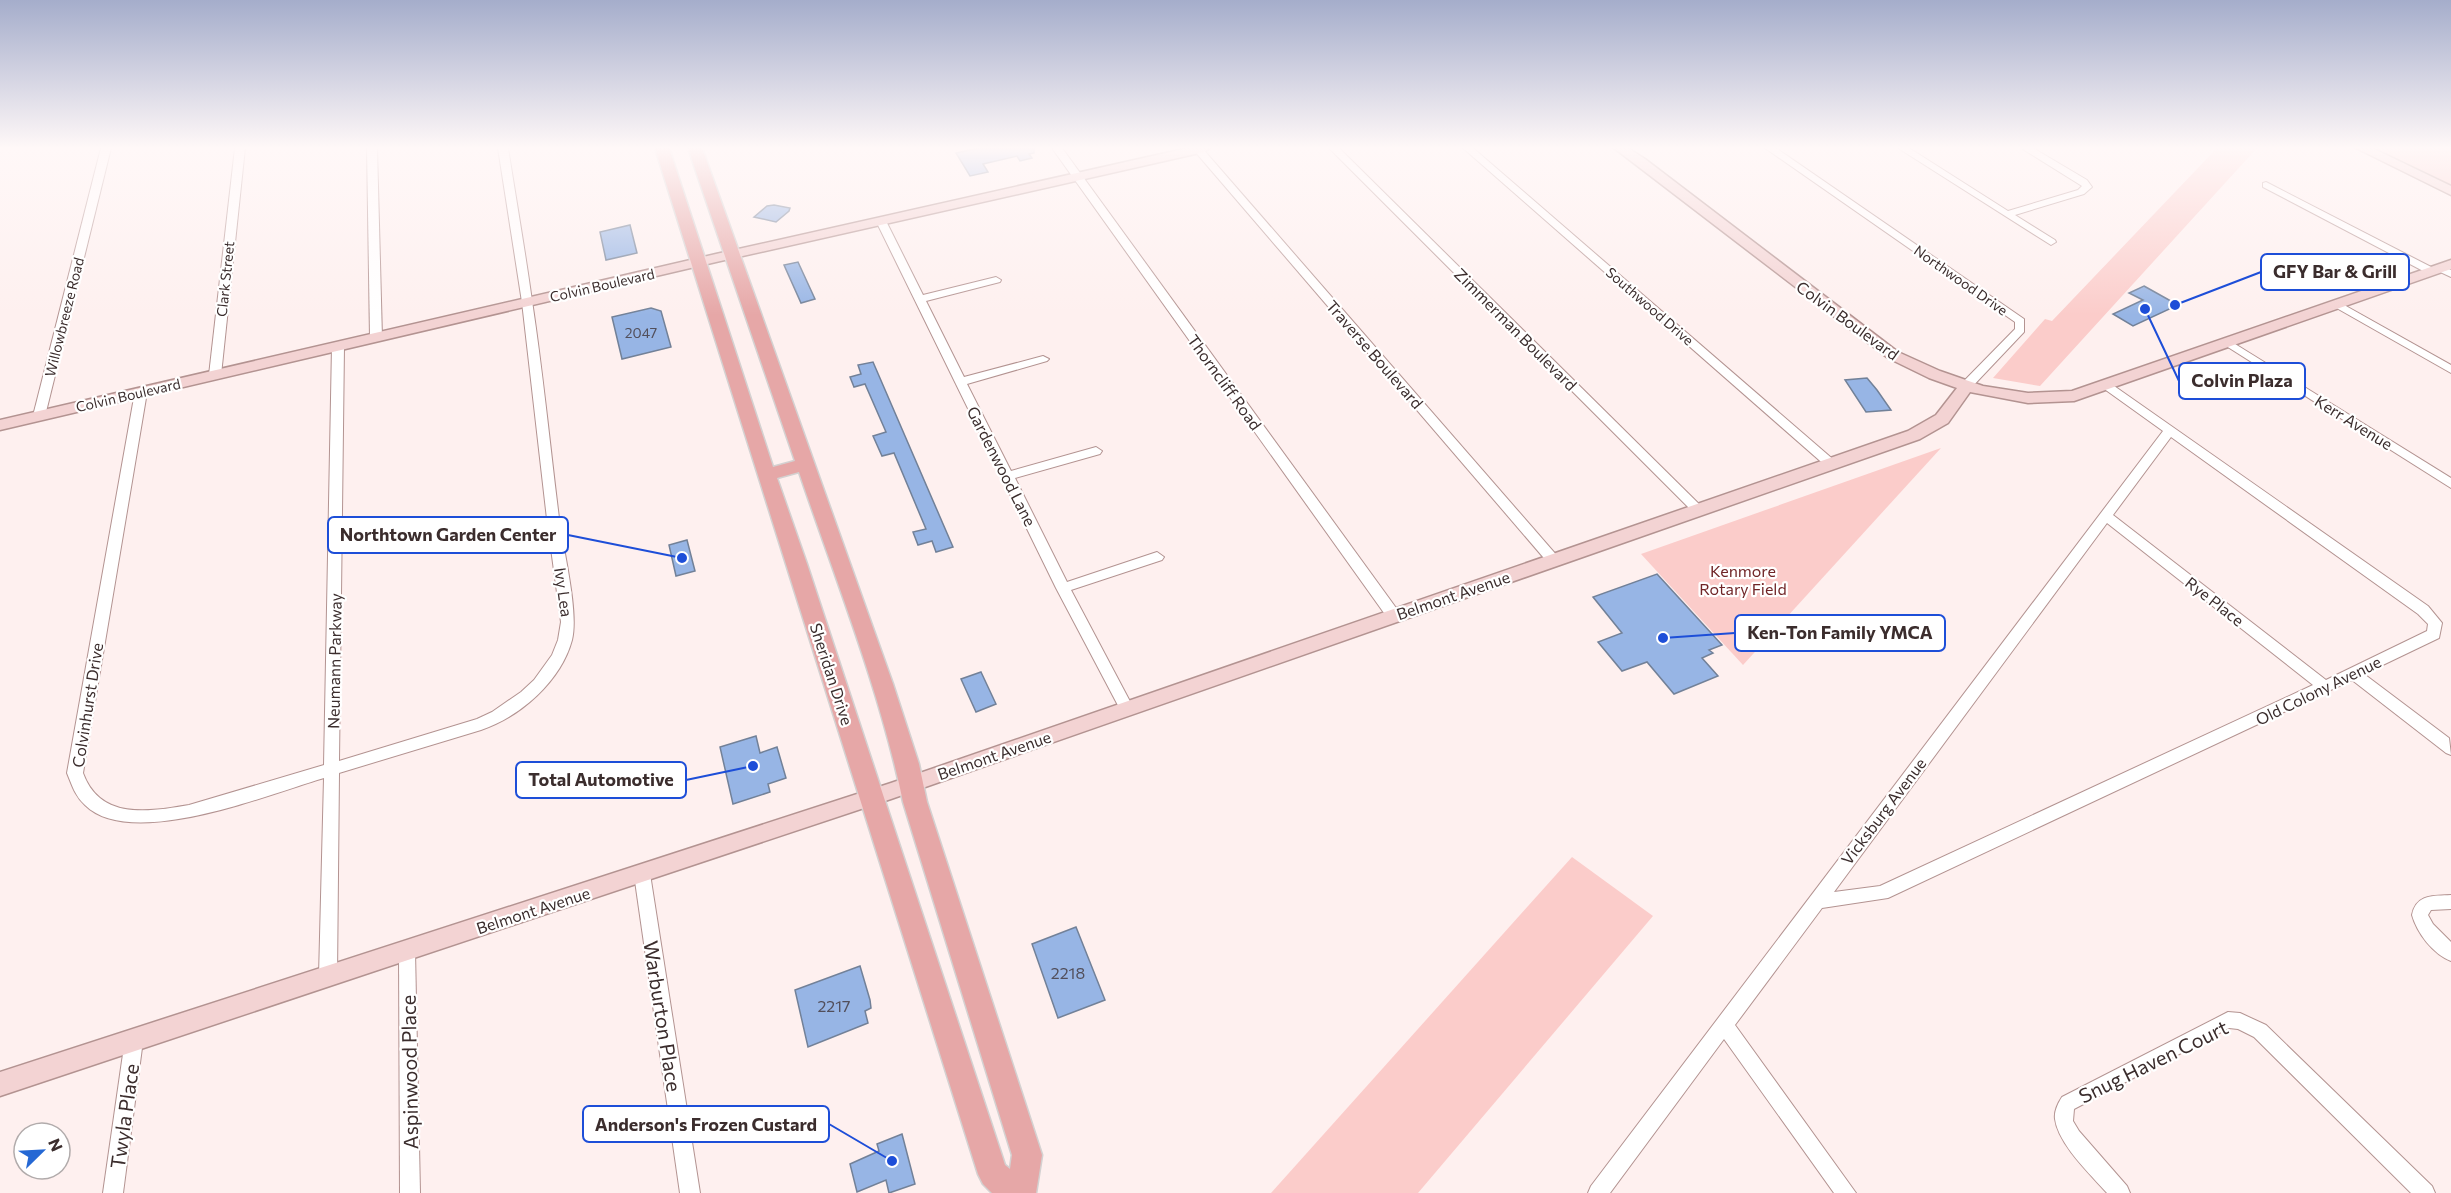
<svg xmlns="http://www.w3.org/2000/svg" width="2451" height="1193" viewBox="0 0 2451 1193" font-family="Commissioner,sans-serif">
	<rect width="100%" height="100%" fill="#fef0ef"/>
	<g fill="#fbccca">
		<path d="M2217,148H2257L2040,386L1993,378L2045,319L2052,321Z"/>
		<path d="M2370,148H2451V187Z"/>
		<path d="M1941,448L1743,665L1641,554Z"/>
		<path d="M1572,857L1653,916L1418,1193H1271Z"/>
	</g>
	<g fill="#97b5e5" stroke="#728198" stroke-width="1.5">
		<path d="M979,148H1034V153L1029,154L1032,158L1020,161L1017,156L983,164L988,172L970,176L956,153Z"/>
		<path d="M774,205L790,208L789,211L776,222L754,217L767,206Z"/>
		<path d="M630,225L637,253L606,260L600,232Z"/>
		<path d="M798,262L815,299L801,303L784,265Z"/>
		<path d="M2144,286L2178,305L2133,326L2113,314L2143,300L2129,293Z"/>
		<path d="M651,308L661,311L671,347L622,359L612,317Z"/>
		<path d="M873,362L953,547L936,552L932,541L918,545L913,532L926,529L894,453L882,456L873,436L886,432L865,384L854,387L850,377L861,374L858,365Z"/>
		<path d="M1867,378L1877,390L1891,410L1866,412L1845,380Z"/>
		<path d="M687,540L695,571L676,576L669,545Z"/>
		<path d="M1657,574L1722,645L1709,650L1713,653L1702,658L1718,676L1674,694L1647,662L1622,671L1598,642L1622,633L1593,597Z"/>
		<path d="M981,672L996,704L976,712L961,679Z"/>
		<path d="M756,736L760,753L777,747L786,778L768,784L770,792L733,804L720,747Z"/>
		<path d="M1076,927L1105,1000L1058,1018L1032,944Z"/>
		<path d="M860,966L870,1000L871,1008L865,1011L868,1023L808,1047L795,990Z"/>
		<path d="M902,1134L915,1184L889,1193L886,1180L857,1192L850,1164L879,1151L877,1144Z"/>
	</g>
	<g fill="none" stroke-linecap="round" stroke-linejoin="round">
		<g stroke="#b39391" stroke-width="2">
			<g id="street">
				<path d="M101,148H111L45,416L39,420L33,416Z"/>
				<path d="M235,148H245L221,375L215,379L209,375Z"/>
				<path d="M367,148H377L382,338L376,341L370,338Z"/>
				<path d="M498,148H508C516,199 525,250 532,301C543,373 550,446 559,518C563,549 579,612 572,640C561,681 520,717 481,730L339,773L337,976L334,982L328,984L322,982L319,976L324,778C269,794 131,851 85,805C75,796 72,785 67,773L135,392L141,388L147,392L83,773C100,820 148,812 189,805L324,765L332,346L338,343L344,346L339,761L477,719L492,712L521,692L534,680L552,655L558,640L561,622L547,519L522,302Z"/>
				<path d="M1052,148H1062L1399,612L1401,616L1399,620H1389Z"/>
				<path d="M1192,148H1202L1559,558L1561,561L1559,564H1549Z"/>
				<path d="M1329,148H1339L1702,507L1704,510L1702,513H1694Z"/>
				<path d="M1463,148H1473L1835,461L1837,464L1835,467H1827Z"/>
				<path d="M1765,148H1776L2024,319V332L1970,389H1962V383L2015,329V322Z"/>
				<path d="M1898,148H1909L2008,211L2078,190L2082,186L2021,148H2033L2087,180L2092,187L2084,194L2015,215L2055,240L2056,242L2051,245Z"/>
				<path d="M2266,182L2435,269L2436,271L2431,274L2427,273L2263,187V183Z"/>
				<path d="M881,218L886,221L923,295L996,277L1001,280L1000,282L926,301L964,377L1043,356L1049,359L1047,361L967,384L1011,471L1096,447L1102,451L1100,454L1015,478L1067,582L1157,552L1164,557L1162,560L1071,590L1134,709L1132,713H1122L1056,588L876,221Z"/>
				<path d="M2440,265L2451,270V277L2436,270V266Z"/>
				<path d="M2337,301L2451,365V373L2333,306V302Z"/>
				<path d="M2227,339L2451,478V488L2223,344V340Z"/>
				<path d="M2107,381L2428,606L2442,623L2439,638L2364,674L2449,738L2451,755L2446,753L2352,680L1888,898L1822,908L1735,1025L1856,1193H1834L1724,1039L1610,1193H1588L1591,1186L2163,431L2103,388L2101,385ZM2171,437L2418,614L2428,624L2427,631L2326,680L2113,515ZM2107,523L2313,685L1880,886L1834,892Z"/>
				<path d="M642,867L648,869L650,874L700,1193H680L634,874L636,869Z"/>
				<path d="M2451,895V909L2431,910L2428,915L2433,924L2451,942V961C2433,954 2417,933 2412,915C2416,894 2433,896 2451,895Z"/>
				<path d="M407,943L413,946L415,951L420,1193H400L399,951L401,946Z"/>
				<path d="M2228,1012L2240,1013L2266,1025L2432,1186L2435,1193H2411L2254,1037L2238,1029L2229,1028L2074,1109L2073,1121L2079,1131L2127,1186L2130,1193H2107C2091,1175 2058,1144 2055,1119C2054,1112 2058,1103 2062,1097Z"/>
				<path d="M134,1032L140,1034L143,1040L123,1193H103L125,1040L128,1034Z"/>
			</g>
		</g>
		<g stroke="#b39391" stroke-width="3">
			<g id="secondary">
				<path d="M1188,148H1210L1204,152L716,262L0,430V420L716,254Z"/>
				<path d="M1614,148H1628L1645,159L1898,352L1940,371L1983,386L2028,393L2072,391L2451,260V269L2074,401L2028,403L1970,392L1948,423L1920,439L891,799L0,1096V1072L891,783L1908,431L1936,415L1957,388L1929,378L1888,358Z"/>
				<path d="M2356,148H2372L2451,186V195Z"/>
			</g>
		</g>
		<g stroke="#d4d1d1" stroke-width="3">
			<path id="primary" d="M655,148H669L773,467L795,461L688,148H702L893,684L919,764L927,802L1042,1155L1036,1193H992L983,1184L978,1174ZM799,472C836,581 880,690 903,802L1012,1155L1010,1169L1005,1165L807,564L777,478Z"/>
		</g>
		<use href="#street" fill="#fff" fill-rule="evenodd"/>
		<use href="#secondary" fill="#f3d3d3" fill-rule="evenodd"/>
		<use href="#primary" fill="#e6a7a7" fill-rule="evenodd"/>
	</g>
	<linearGradient id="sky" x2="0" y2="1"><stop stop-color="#a5adcb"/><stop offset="0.47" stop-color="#fff8f8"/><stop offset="1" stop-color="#fff8f8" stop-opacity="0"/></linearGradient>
	<rect width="2451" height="315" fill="url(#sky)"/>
	<g text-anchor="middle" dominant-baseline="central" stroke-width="4.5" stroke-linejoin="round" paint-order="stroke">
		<g font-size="14" fill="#3b2d2d" stroke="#fff">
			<text transform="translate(225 279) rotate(-84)">Clark Street</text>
			<text transform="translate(1961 280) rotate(35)">Northwood Drive</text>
			<text transform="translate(602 285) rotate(-13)">Colvin Boulevard</text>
			<text transform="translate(1650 306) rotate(41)">Southwood Drive</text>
			<text transform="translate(64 317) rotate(-76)">Willowbreeze Road</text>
			<text transform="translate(128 395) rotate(-13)">Colvin Boulevard</text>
		</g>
		<g font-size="14" fill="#524f5b">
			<text x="641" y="332">2047</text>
		</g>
		<g font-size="16" fill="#3b2d2d" stroke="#fff">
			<text transform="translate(1848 320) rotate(36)">Colvin Boulevard</text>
			<text transform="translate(1516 329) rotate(45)">Zimmerman Boulevard</text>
			<text transform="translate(1375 354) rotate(49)">Traverse Boulevard</text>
			<text transform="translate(1225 382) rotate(54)">Thorncliff Road</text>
			<text transform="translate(2354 422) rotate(32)">Kerr Avenue</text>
			<text transform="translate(1002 466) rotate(63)">Gardenwood Lane</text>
			<text transform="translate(564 592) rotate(82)">Ivy Lea</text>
			<text transform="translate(1453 595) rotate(-19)">Belmont Avenue</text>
			<text transform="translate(2215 601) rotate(38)">Rye Place</text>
			<text transform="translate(334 661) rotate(-89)">Neumann Parkway</text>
			<text transform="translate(832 674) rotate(72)">Sheridan Drive</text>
			<text transform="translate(2318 690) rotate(-26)">Old Colony Avenue</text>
			<text transform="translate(87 705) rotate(-81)">Colvinhurst Drive</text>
			<text transform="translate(994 755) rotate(-19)">Belmont Avenue</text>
			<text transform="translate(1883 811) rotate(-53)">Vicksburg Avenue</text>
			<text transform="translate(533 910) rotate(-18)">Belmont Avenue</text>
		</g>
		<g font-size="16" fill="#702527" stroke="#fff">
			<text x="1743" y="570">Kenmore<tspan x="1743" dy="18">Rotary Field</tspan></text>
		</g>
		<g font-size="16" fill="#524f5b">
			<text x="1068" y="972">2218</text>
			<text x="834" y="1005">2217</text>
		</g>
		<g font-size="20" fill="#3b2d2d" stroke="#fff">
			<text transform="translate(663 1016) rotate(81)">Warburton Place</text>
			<text transform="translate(2153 1061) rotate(-26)">Snug Haven Court</text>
			<text transform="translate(409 1072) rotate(-91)">Aspinwood Place</text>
			<text transform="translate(124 1116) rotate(-82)">Twyla Place</text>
		</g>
	</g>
	<path fill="none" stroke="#1d4ed8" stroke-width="2" d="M2175 305L2261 272M2145 309L2179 381M682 558L568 535M1663 638L1735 633M753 766L686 780M892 1161L829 1124"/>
	<g fill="#1d4ed8" stroke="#fff" stroke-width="2">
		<circle cx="2175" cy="305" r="6"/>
		<circle cx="2145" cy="309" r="6"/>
		<circle cx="682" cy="558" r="6"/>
		<circle cx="1663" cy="638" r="6"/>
		<circle cx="753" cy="766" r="6"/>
		<circle cx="892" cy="1161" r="6"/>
	</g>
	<g fill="#fff" stroke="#1d4ed8" stroke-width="2">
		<rect x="2261" y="254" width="148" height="36" rx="6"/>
		<rect x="2179" y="363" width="126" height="36" rx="6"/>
		<rect x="328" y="517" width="240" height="36" rx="6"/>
		<rect x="1735" y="615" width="210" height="36" rx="6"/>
		<rect x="516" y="762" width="170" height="36" rx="6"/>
		<rect x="583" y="1106" width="246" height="36" rx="6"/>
	</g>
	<g font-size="18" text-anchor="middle" font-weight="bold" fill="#3b2d2d">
		<text x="2335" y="278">GFY Bar &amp; Grill</text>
		<text x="2242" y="387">Colvin Plaza</text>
		<text x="448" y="541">Northtown Garden Center</text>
		<text x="1840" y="639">Ken-Ton Family YMCA</text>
		<text x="601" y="786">Total Automotive</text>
		<text x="706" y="1131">Anderson's Frozen Custard</text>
	</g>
	<g transform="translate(42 1151) rotate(66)"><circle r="28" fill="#ffffff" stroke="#b1abab" stroke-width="1.5"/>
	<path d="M0-4.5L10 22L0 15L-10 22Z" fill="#2568d4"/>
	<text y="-9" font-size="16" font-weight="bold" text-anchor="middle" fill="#3b2d2d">N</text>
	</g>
</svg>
